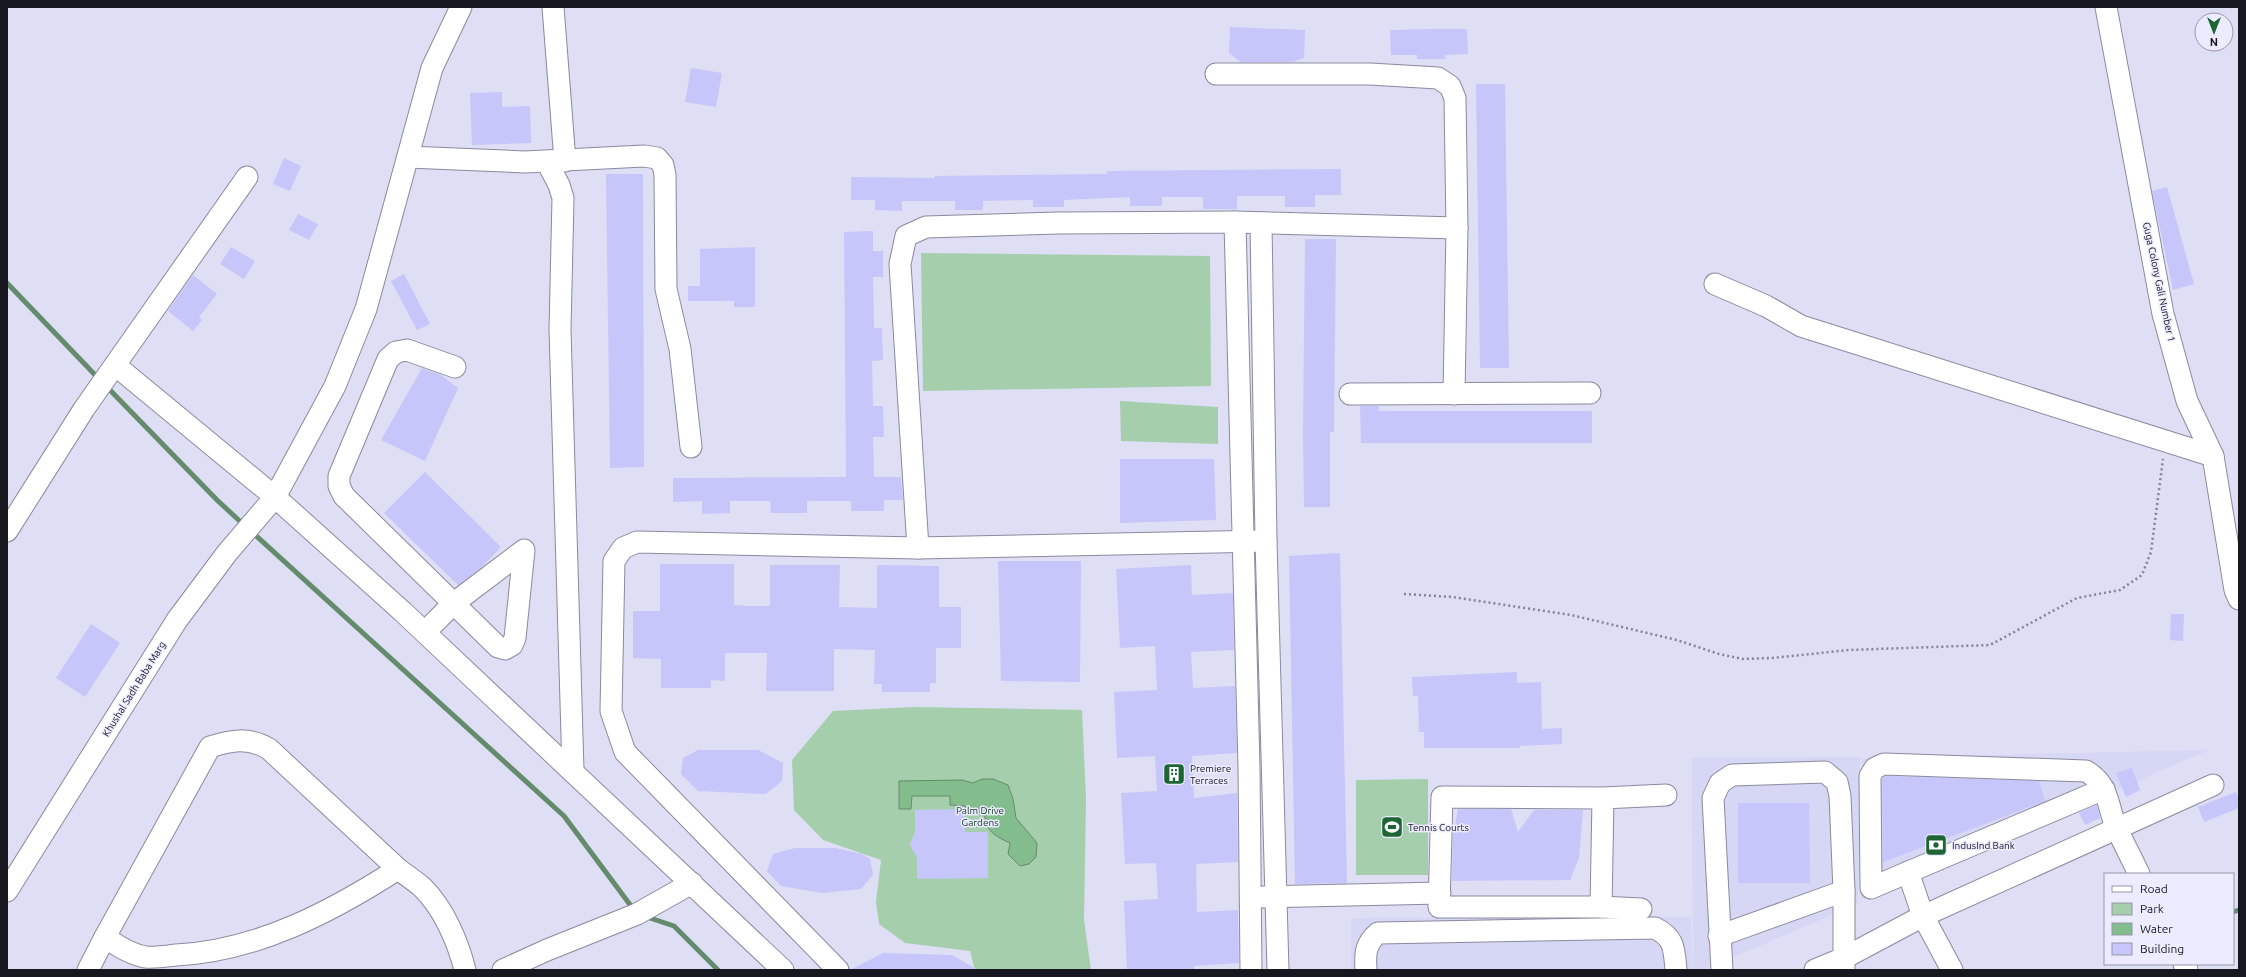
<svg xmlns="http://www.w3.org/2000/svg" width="2246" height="977" viewBox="0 0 2246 977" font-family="Ubuntu,sans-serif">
	<rect width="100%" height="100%" fill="#dedef5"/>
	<g fill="#d6d6f5">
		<path d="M2209,750L1861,900L1862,758Z"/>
		<path d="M1860,757L1858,904L1703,970H1693L1692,758Z"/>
		<path d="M1691,917L1692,970H1351V918Z"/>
	</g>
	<g fill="#a5cfac">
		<path d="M921,253L1210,256L1211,386L923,391Z"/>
		<path d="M1120,401L1218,407V444L1121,441Z"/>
		<path d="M914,707L1082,710L1086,798L1084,920L1091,970H975L970,951L905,943L879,924L876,902L881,860L823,840L794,810L792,760L833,711Z"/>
		<path d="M1428,779V875H1356V780Z"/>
	</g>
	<path fill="#83bd8d" stroke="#638b6c" d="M982,779H993L1008,785L1013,799L1016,818L1037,843L1036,857L1029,864L1020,866L1008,854L1010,843C997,837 986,832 985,817L979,812H968L965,806L950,805V796H912L911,809H899V781L962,780L973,783Z"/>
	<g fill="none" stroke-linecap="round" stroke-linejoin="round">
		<g stroke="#638b6c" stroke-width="5">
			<path d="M7,283L99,379"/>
			<path d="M106,386L217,500L244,525"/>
			<path d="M252,532L564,816L634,910"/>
			<path d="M2233,912L2239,910"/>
			<path d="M644,916L674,926L718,970"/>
		</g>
	</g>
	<g fill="#c7c6fa">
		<path d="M1230,27L1305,30L1304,58L1293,62H1241L1229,53Z"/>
		<path d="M1433,29H1467L1468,54L1445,55V59H1417V55H1391L1390,30Z"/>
		<path d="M691,68L722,73L716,107L685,102Z"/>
		<path d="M1476,84H1505L1509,368H1480Z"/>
		<path d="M502,92V107L530,106L531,143L472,145L470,93Z"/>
		<path d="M284,158L301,166L290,191L273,184Z"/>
		<path d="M1341,169V195H1315V207H1285V196H1237V209H1203V197H1162V206H1130V197L1064,200V207H1033V200L983,201V210H955V201H902V211L875,210V200H851V177L935,178V176L1107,174V171Z"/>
		<path d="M606,174H643L644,467L610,468Z"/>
		<path d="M2167,187L2194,284L2173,290L2152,191Z"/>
		<path d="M298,214L318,224L309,240L289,230Z"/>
		<path d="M873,231V251H883V277H873L874,328H882L883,360L872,361L873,406H883L884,437H873L874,477H901L903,500H884V511H851V501H807V513H771L770,501H730V513L702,514V501L673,502V478L846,477L844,232Z"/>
		<path d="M1305,239H1336L1334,432H1330V507H1304L1303,432Z"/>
		<path d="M231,247L255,261L244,279L220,264Z"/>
		<path d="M755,247V307H734V301H688V286H700V249Z"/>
		<path d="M404,274L430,324L417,330L391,281Z"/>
		<path d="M193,275L217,294L199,317L202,320L193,331L168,311Z"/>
		<path d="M422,368L441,375L458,388L425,461L381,440Z"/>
		<path d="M1360,406H1379V411H1592V443H1361Z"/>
		<path d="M1120,459H1214L1216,520L1120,523Z"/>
		<path d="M425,472L501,547L481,568L458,585L384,513Z"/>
		<path d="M1340,553L1347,883L1295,884L1289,556Z"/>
		<path d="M998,561H1081L1080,682L1001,681Z"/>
		<path d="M660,564H734V605L749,606H770V565H840L839,607L877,608V565L939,566V607H961V648H936V683H930V692H882V684H874L875,650L834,649V691H766L767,653H725V681L711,680V688H661V659L633,658V611H660Z"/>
		<path d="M1191,565L1192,595L1233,593L1234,650L1191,652L1193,688L1235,686L1237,753L1192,756L1194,798L1237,793L1238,862L1196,864L1197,912L1238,910L1239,963L1194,966V970H1127L1124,901L1158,899L1156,863L1125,864L1121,793L1157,791L1155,756L1117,758L1114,692L1157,690L1155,646L1120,648L1116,569Z"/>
		<path d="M2171,614H2184L2183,641L2170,640Z"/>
		<path d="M91,624L120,643L85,697L56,678Z"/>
		<path d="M1517,672V683L1541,682L1542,729L1562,728V744L1520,746V748H1424V732H1419L1418,696H1413L1412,677Z"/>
		<path d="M698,750H758L783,763L782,781L766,794L698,791L681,774L683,758Z"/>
		<path d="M2132,768L2140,790L2126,797L2116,773Z"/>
		<path d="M1886,776L2039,781L2045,801L1883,862L1882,779Z"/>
		<path d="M2236,792L2239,800V808L2204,822L2198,807Z"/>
		<path d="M1738,803H1809L1810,883H1738Z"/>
		<path d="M2097,805L2100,818L2085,825L2079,813Z"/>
		<path d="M964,809L965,832H988V878L917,879V858L910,845L915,832V810Z"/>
		<path d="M1458,809H1511L1518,832L1534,810H1583L1579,858L1570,880L1452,881L1453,835Z"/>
		<path d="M795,848H835L862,854L870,859L873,875L861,889L822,893L781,886L767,871L773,854Z"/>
		<path d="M883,953L952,955L978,970H850Z"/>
	</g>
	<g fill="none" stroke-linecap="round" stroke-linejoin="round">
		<g stroke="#8a899f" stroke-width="23">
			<g id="minor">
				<path d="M553,7L565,161"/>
				<path d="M2106,7L2163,314L2187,401L2213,456L2235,590L2239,599"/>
				<path d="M1216,74H1370L1438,78L1450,86L1455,98L1457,228L1454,394"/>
				<path d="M408,157L525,162L644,156L657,158L663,165L665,175L666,289L680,349L691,447"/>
				<path d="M547,162L559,185L563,198L560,330L573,770"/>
				<path d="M1235,222L1249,767L1251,970"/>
				<path d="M1261,223L1266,541L1278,970"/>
				<path d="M1715,284L1766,306L1801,326L2213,456"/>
				<path d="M115,365L275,497L403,612L783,970"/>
				<path d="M1350,394L1590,393"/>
				<path d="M7,531L84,409L247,177"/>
				<path d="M918,548L900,264L906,236L926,227L1058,223L1235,222L1457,228"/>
				<path d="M425,632L454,603L524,550L515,638L512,645L505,649L498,647L344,496L339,486V476L388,359L396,352L407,350L455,367"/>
				<path d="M2104,789L1871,888L1870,776L1875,768L1884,764L2086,771C2110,785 2107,807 2117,829C2124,844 2132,859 2139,874"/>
				<path d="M1603,798L1601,907H1439L1442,797L1603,798L1666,795"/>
				<path d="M1908,872L1923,916L1952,970"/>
				<path d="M7,891L177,620L227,553L275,497L335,386L366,309L432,68L461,7"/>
				<path d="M1263,897L1440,893"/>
				<path d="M1601,907L1641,909"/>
				<path d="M1719,936L1844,891"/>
				<path d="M105,937L210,747C231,740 249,737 269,749L398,869"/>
				<path d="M2184,964L2187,970"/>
				<path d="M88,970L105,937C116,945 132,955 146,957C155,958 167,956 176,955C257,951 331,912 398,869C406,875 415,881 423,888C444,909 458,942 465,970"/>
				<path d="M503,970L547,950L637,914L692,883"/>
				<path d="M838,970L625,752L611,711L614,561L623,548L637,542L918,548L1266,541"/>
				<path d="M1366,970C1365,954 1365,944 1378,933L1655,928C1675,938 1674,949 1676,970"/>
				<path d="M1722,970L1713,798L1720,783L1732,775L1825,772L1837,782L1840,796L1844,891V970"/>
				<path d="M1815,970L1844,958L1923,916L2213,785"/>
			</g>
		</g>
		<path stroke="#838394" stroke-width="2.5" stroke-dasharray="2 3" stroke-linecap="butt" d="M1404,594L1453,597L1571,615L1677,640L1719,654L1743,659L1772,658L1849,650L1990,645L2077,598L2120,590L2142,575L2151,552L2163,459"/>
		<use href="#minor" stroke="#fff" stroke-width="21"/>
	</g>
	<defs>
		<g id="building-square" transform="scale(1.15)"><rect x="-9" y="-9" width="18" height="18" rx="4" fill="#1d6532" stroke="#ecebff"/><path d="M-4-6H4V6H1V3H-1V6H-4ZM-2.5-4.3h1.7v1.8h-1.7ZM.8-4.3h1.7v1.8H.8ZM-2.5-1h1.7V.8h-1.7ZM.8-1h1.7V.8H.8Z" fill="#fff"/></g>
		<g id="stadium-square" transform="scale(1.15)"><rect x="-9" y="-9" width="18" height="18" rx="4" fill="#1d6532" stroke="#ecebff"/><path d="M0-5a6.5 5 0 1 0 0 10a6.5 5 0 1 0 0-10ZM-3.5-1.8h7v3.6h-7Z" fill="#fff"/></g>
		<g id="bank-square" transform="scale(1.15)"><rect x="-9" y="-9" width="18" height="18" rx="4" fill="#1d6532" stroke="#ecebff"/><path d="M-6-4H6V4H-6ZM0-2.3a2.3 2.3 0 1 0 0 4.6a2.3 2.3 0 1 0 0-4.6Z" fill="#fff"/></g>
	</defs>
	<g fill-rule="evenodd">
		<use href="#building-square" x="1174" y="774"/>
		<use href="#stadium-square" x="1392" y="827"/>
		<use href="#bank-square" x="1936" y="845"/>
	</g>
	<g text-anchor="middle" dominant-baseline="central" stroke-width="3" stroke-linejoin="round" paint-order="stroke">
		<g font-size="10" fill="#17171f" stroke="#ecebff">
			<text transform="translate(2159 282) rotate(78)">Guga Colony Gali Number 1</text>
			<text transform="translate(134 689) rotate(-58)">Khushal Sadh Baba Marg</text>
		</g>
		<g font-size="10" fill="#17171f" stroke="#ecebff" text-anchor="start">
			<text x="1190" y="768">Premiere<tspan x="1190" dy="12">Terraces</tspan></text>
			<text x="1408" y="827">Tennis Courts</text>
			<text x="1952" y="845">IndusInd Bank</text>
		</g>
		<g font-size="10" fill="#0f3b1c" stroke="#ecebff">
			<text x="980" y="810">Palm Drive<tspan x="980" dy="12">Gardens</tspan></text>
		</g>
	</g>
	<rect width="2246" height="977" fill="none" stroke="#17171f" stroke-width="16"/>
	<rect x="2104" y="873" width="130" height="92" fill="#ecebff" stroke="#9796a5"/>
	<rect x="2112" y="886" width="20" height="6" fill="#ffffff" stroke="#9796a5"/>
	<text x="2140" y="893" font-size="12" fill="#17171f">Road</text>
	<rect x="2112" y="903" width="20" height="12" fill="#a5cfac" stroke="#9796a5"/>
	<text x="2140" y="913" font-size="12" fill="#17171f">Park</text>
	<rect x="2112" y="923" width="20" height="12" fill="#83bd8d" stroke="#9796a5"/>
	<text x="2140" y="933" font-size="12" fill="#17171f">Water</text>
	<rect x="2112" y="943" width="20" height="12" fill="#c7c6fa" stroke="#9796a5"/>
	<text x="2140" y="953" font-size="12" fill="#17171f">Building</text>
	<g transform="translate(2214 32) rotate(180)"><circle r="19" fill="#ecebff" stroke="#9796a5"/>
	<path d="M0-3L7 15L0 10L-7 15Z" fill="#1d6532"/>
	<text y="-6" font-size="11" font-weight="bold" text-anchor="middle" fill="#17171f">N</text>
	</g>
</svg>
